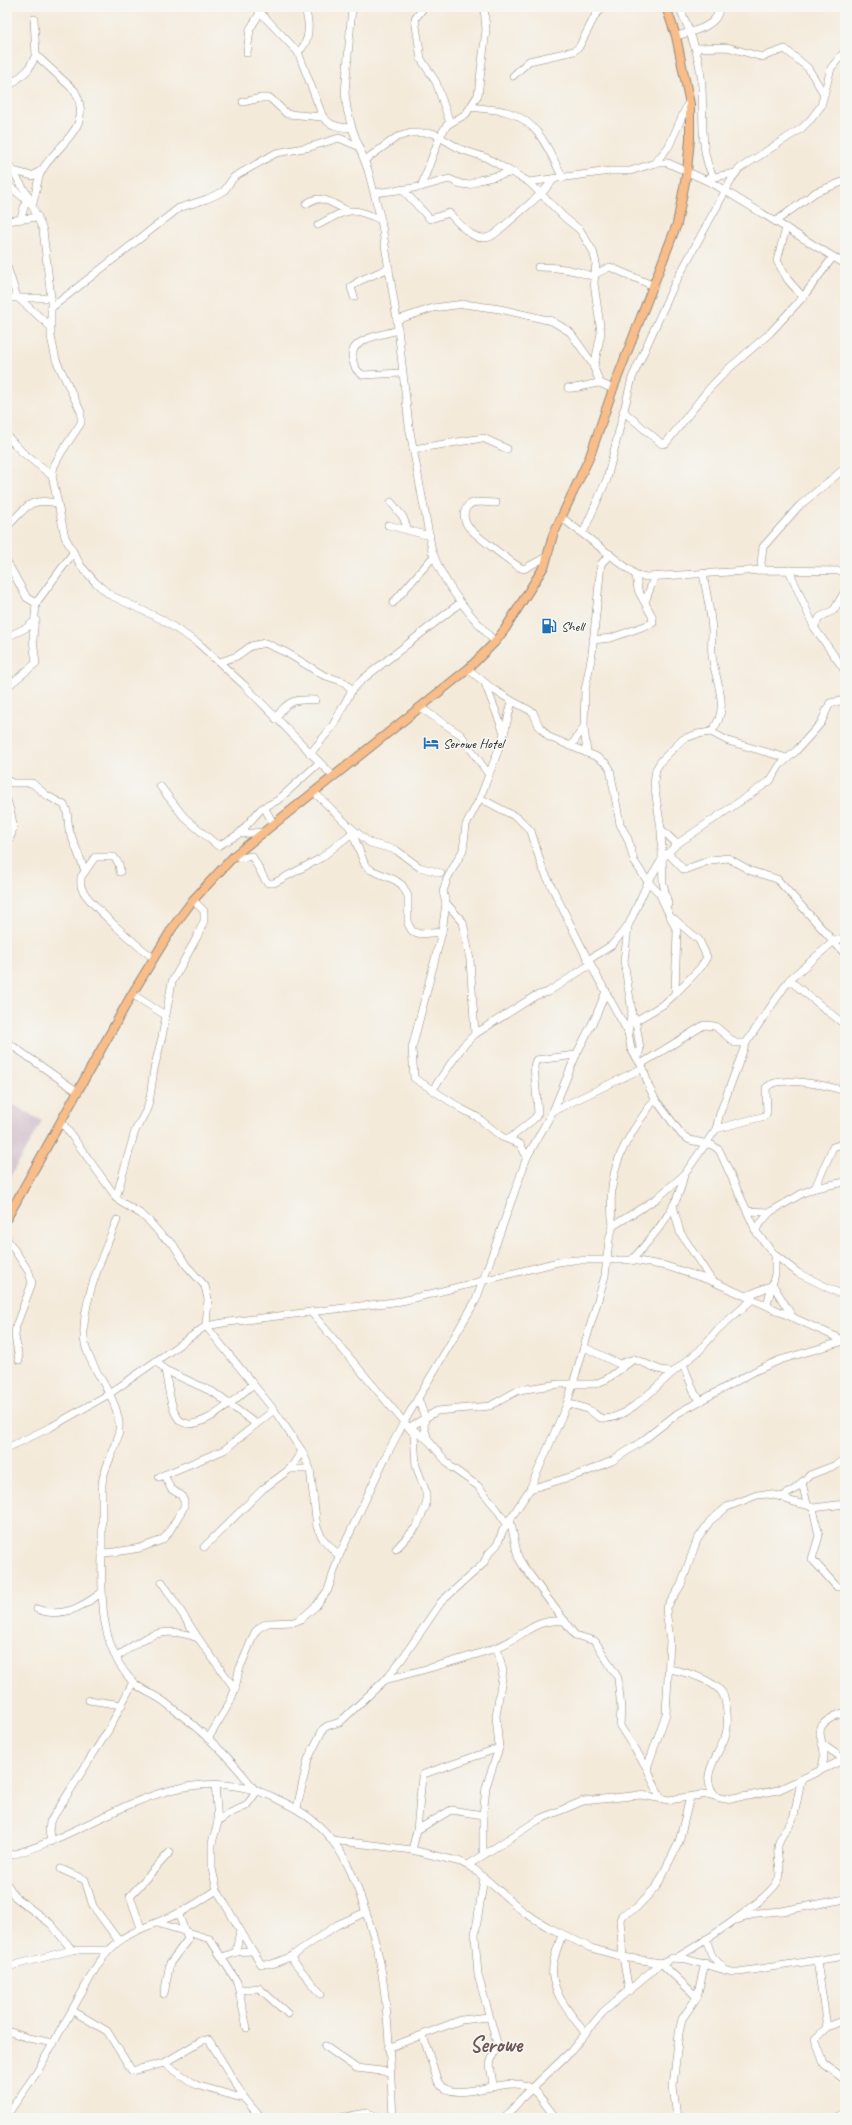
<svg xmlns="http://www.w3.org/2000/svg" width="852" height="2125" viewBox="0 0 852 2125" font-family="Caveat,sans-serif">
	<rect width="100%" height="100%" fill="#f6f6f2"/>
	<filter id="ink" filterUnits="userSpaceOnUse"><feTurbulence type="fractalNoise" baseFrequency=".025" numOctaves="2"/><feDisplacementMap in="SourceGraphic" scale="8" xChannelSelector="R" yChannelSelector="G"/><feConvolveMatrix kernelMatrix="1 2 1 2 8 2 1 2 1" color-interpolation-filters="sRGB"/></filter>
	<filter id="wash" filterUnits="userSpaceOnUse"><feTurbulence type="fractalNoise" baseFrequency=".012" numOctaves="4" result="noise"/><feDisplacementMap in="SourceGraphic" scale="16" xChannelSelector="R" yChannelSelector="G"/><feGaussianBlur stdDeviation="0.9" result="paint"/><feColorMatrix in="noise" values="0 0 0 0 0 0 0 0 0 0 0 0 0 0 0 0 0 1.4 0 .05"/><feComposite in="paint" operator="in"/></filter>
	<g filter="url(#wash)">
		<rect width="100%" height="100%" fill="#f4eada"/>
		<path fill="#d1bdc9" d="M7,1101L42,1121L7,1182L11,1186L7,1194Z"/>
	</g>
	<g filter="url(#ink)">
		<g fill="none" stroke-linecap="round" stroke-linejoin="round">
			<g stroke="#908a82" stroke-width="8">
				<g id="minor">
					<path d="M255,7L298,52L323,117C331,127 340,127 352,128"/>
					<path d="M352,7L345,93L347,109L352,128L368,170L381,220L397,320L409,426L432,551C445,587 469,614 495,642"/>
					<path d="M424,7L415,19L421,59L436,82L450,123"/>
					<path d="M679,7C690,30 698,51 701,76C705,105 698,151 713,176"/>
					<path d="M676,36C691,32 719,27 719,7"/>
					<path d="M696,48L727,47L762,57L785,49L808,68L824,94"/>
					<path d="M298,52C311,42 310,21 304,7"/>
					<path d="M247,53L250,29L260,13"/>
					<path d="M513,76L529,61L574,51L579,47L596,14L605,7"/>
					<path d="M7,88L28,70L36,55"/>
					<path d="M243,102L261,98H270L287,114L323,117"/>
					<path d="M471,107C483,109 496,109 507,112C539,121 549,151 563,178"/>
					<path d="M365,160L397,137L411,133H433L460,149L487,158L529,182L565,218L580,230L593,251L596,263L594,283L601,333L594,367"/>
					<path d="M7,162L27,194L43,230L51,298V337L56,360L81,412V423L61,453L54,466L52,476L65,537L81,566L96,583L110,595L161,619L198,643L244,685L334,777"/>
					<path d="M655,163L669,146L689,101"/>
					<path d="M14,171L32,176L42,170"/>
					<path d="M709,178L736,173"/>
					<path d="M529,182L610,171H630L655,163H668L714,184L845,264"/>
					<path d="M7,184L26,200"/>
					<path d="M421,187L449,179L461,184L469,185L479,180L514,172"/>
					<path d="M403,190L430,219L449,213C461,226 478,248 496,233L542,193L554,179"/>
					<path d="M375,193L421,187L440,136L447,125L466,114L478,95L486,30L484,7"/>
					<path d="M306,204C321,193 331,203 346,210"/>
					<path d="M32,205C37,194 36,180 42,170C59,142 94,128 75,91L36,55L34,19"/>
					<path d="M21,218L27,197"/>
					<path d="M7,221L38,217"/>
					<path d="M776,221L816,192L845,181"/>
					<path d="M318,225C346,210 350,205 381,220"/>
					<path d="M786,228L777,261L788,280L803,297"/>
					<path d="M7,266L17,297L50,326"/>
					<path d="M538,267C557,267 573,269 591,276L610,267L654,286"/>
					<path d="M354,297L351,287L359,281L389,268"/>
					<path d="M7,298H51"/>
					<path d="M51,308L179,208L207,199L224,191L234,177L276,153L310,147L339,138L360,147"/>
					<path d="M397,320L433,308L464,304L500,309L552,321L570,332L592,363L600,383L613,389"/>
					<path d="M398,330C383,335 346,338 353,361C354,367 357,372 363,375L402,373"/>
					<path d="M568,388C572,390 593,383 600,383"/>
					<path d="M623,411L662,444L666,443L708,390L727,370L770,333L803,297L833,257"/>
					<path d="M7,436L22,452L52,476"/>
					<path d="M413,449L483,438L507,449"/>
					<path d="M391,502L403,517L408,530"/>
					<path d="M496,503C490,503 483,502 477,502C465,503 461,515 467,525C472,533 511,562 521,568L524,569L546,557"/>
					<path d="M561,517L636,575L646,577L763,570L845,571"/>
					<path d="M388,525L430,536"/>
					<path d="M7,527C26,508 28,497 57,503"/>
					<path d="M583,533L607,479L632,378L674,285L733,177L739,169L802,128L811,119L821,106L831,68L845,51"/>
					<path d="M7,562L27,598L36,603"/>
					<path d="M763,570L761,563L763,547L799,506L845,468"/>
					<path d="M789,570L814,627L845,671"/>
					<path d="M645,602L654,578"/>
					<path d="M393,603L434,556"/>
					<path d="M814,627L820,617L834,610L845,591"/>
					<path d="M7,637L26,628L36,620"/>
					<path d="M593,640L611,638L653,623L652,616L638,590L636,575"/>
					<path d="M220,662L237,656L251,646L265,643L287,653L323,675L344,682L352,690"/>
					<path d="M468,669L494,690L512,701L504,734L496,756L480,798L466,825L463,850L447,879L443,892L446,903L442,932L412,1048L414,1078L462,1109L477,1117L502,1137L520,1144L527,1157"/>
					<path d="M485,683L504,733"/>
					<path d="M7,687L36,663L33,640L36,603L73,553"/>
					<path d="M512,701L533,712L539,726L549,737L597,757L607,764L610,769L620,824L628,839L634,861L648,882L659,893L677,931L675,994L664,1004L637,1020"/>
					<path d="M421,708L461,735L489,775"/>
					<path d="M276,719C286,700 296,699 315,700"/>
					<path d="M584,727L587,753"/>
					<path d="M711,732L728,741L787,758"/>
					<path d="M571,746L584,727L585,690L592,654L601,564L610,554"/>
					<path d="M310,754L332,727L352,690L363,679L460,603"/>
					<path d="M7,780L12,783H32L46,795L64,805L67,811L69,830L85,871"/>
					<path d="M160,786L184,817L218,846L239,834L261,809L278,800L319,763"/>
					<path d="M314,792L350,827L370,843L396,850L419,867L441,873"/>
					<path d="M480,798L518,818L531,831L542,867L588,960L628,1032L631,1049L643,1068L649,1087L655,1099L682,1135L690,1140L712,1145L719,1150L721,1154L757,1233L775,1255V1274L767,1305"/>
					<path d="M7,800C11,815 18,829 7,842"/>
					<path d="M264,807L273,823"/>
					<path d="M350,827L365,865L371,870L395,880L402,885L408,896V924L412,931L420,934L442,932"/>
					<path d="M661,829L677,844"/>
					<path d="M239,834L263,832"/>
					<path d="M668,853L684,870L711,860L728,858L751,871L777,879L845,954"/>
					<path d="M235,855L241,858L252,856L265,880L268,883H274L321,858L352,833"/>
					<path d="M120,872L119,864L114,857H95L81,877C81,881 80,885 82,889C89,904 139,948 154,958"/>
					<path d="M446,903L463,922L470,960L475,1034"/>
					<path d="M668,904L663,883L661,829L654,783L656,769L661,761L683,739L697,734L711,732C732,708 715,682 712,655C711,647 712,639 712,631C711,611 706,592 703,573"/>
					<path d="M674,919L699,940L707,957L701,967L675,994"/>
					<path d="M588,960L612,945L629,924L648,882L662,859L677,844L770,781L780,765L796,751L821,723L830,703L845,700"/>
					<path d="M789,980L845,1025"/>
					<path d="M132,994L165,1015"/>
					<path d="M635,1018L640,1048L638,1058"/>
					<path d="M628,1032L632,1012L624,961L628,927"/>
					<path d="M7,1042L78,1092"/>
					<path d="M641,1064L704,1025L715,1026L735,1043H746"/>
					<path d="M433,1089L463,1046L475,1034L535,996L548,992L591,964"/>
					<path d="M553,1111L643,1068"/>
					<path d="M61,1121L119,1201L141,1214L149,1221L162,1236L173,1244L186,1265L205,1286L208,1299L206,1326L274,1410L302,1451L310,1469L317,1527L323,1539L339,1556"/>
					<path d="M716,1129L765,1116L767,1112L766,1088C777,1074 829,1086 845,1091"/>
					<path d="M509,1139L535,1118L538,1113L534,1066L536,1060L576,1055"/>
					<path d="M815,1188L833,1147L845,1143"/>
					<path d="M116,1198L135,1131L147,1109L150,1097L154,1069L162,1037L172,982L197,937L204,921V911L193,900"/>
					<path d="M673,1206L680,1232L712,1281"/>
					<path d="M747,1211L770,1212"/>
					<path d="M117,1220C104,1252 74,1318 87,1351C96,1376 116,1396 119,1423C121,1445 104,1463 102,1484C102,1507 102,1531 102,1554C101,1597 100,1647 132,1681C141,1691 157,1695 167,1704C199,1728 230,1757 254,1789"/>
					<path d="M613,1226C605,1170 623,1143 655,1099"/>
					<path d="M755,1230L770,1212L803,1193L815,1188L845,1182"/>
					<path d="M7,1239L29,1272L32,1283L16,1326L15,1336L19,1360"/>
					<path d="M775,1255L798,1273L845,1296"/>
					<path d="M632,1260C654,1235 678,1209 684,1175"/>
					<path d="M773,1285L792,1316"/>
					<path d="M746,1296L773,1285"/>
					<path d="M311,1312L414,1434L416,1466L426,1492V1505L417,1526L396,1549"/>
					<path d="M584,1347L619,1364L634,1359L658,1369L672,1373L683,1364L695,1394L702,1401"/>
					<path d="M156,1361L165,1370L213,1392L256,1424"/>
					<path d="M683,1364L700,1350L718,1329L753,1299"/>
					<path d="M165,1370C168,1383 169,1402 176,1415C190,1443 238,1397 252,1385"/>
					<path d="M418,1398L425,1418L437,1411L490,1406L519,1390L559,1384H595L607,1379L634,1359"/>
					<path d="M567,1404C576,1405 583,1407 591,1411C594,1413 597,1417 601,1418C621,1424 657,1386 672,1373"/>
					<path d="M425,1418L424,1427L428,1440"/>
					<path d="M410,1427L425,1418"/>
					<path d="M412,1429L428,1440L451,1467L478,1486L496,1508L507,1524"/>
					<path d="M7,1448L51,1427L109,1394L206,1326L229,1322L402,1301L558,1262L574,1260H632L666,1266L712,1281L845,1341"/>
					<path d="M290,1469H310"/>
					<path d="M159,1477L224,1450L274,1410"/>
					<path d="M802,1482L807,1504"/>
					<path d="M530,1489L583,1473L612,1461L641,1442L678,1413L757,1370L780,1360L844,1341"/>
					<path d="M782,1497C792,1504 803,1502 813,1508L845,1504"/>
					<path d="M813,1508L819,1536L812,1559L837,1587H841L845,1584"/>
					<path d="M510,1519L518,1557L524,1567L575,1635L595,1641L618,1678L621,1709L620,1726L647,1768L660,1797"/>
					<path d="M204,1547L263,1489L290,1469L302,1451"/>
					<path d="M102,1553L115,1552L140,1548L162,1540L167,1535L184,1507V1501L181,1495L171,1489L164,1475"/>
					<path d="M162,1582L198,1638L235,1689"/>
					<path d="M37,1609C62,1619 82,1607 101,1593"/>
					<path d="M117,1657C147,1635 161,1625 198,1638"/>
					<path d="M669,1669C686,1672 707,1678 720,1690C728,1698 729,1727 725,1737C718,1757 698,1777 716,1796"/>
					<path d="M385,1680C422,1670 459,1661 495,1648C524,1638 531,1618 565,1621"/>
					<path d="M89,1700L122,1705"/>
					<path d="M208,1739L230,1702L235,1689L239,1670L255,1632L260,1627L268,1623L294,1622L301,1619L316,1606L328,1590L339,1556L385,1458L404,1422L476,1300L527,1157L553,1111L576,1055L596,1016L606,991"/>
					<path d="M822,1744L845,1760"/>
					<path d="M647,1768L666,1714L670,1641L666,1609L681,1585L697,1540L710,1521L727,1507L757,1495L768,1494L782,1497L795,1489L810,1475L836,1465L845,1459"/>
					<path d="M821,1769C834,1739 798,1729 845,1712"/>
					<path d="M215,1784L218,1822L212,1843V1869L217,1890L240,1930L236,1952"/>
					<path d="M297,1808L308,1759L323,1729L327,1726L340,1722L385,1680L402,1659L441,1602L483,1564L489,1553L497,1545L503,1530L530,1489L567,1404L605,1276L609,1240L613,1226L656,1199L684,1175L716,1129L720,1113L746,1043L789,980L833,942L845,937"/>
					<path d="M218,1822L230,1813L246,1806L258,1790"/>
					<path d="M417,1830L451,1810L483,1815"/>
					<path d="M332,1840L412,1850L461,1862L474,1869L525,1913L548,1927L591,1948L623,1957L661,1963L697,1997"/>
					<path d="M51,1842L49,1831L50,1822L109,1729L133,1682"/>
					<path d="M412,1850L417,1830L422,1777L424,1774L499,1748"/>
					<path d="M483,1854V1815L486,1787L499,1748L496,1716L503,1671L497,1648"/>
					<path d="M7,1856C67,1841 117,1803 175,1789C211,1781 246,1783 279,1800C301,1810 320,1823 334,1843C348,1861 356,1883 363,1904C369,1921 375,1939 379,1957C389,2009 390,2065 393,2118"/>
					<path d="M468,1865L538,1820L583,1801L641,1795L669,1800L707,1794L724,1799L748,1796L778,1790L845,1759"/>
					<path d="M61,1869L85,1880L93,1906L118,1940"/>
					<path d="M484,1878L475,1935L478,1975L497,2043L490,2064L493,2085"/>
					<path d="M7,1884L15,1897L51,1924L72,1950H108"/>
					<path d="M737,1920L757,1913L782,1911L845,1899"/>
					<path d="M157,1923L210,1939L237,1982L247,2028"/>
					<path d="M141,1928L130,1896L170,1852"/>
					<path d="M240,1930L261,1964H272L290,1957L321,1994"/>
					<path d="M562,1935C559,1944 554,1955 553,1965C549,1991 571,2014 585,2033"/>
					<path d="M706,1939L712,1956L725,1970"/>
					<path d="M223,1957L236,1952L251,1951"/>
					<path d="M290,1957L337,1925L366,1912"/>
					<path d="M676,1958C699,1945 766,1902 778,1881C784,1871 774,1855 779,1842C782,1833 789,1827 793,1818C796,1810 799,1790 801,1780"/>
					<path d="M817,1961L827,2027"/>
					<path d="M7,1967L72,1950"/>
					<path d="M240,1990L259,1988L288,2014"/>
					<path d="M629,1991L623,1957L620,1920L622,1915L636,1908L657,1886L679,1842L690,1797"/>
					<path d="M164,1994L170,1963L188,1939L178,1913"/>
					<path d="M73,2011L107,2031L132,2071L164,2063L203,2040H209L245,2099L261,2118"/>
					<path d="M845,2020L827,2027L815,2039L824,2064L845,2080"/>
					<path d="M7,2031L28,2038L54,2043"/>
					<path d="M423,2036L438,2082C453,2106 503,2076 527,2086C536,2089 549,2110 556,2118"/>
					<path d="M325,2046L356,2068L390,2072"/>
					<path d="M388,2048L461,2020L489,2017"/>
					<path d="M164,2063L196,2085L245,2099"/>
					<path d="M7,2115L37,2072L98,1964C122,1930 142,1930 177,1914C191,1908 204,1898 217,1890"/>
					<path d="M339,2118L367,2113L381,2118"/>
					<path d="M505,2118L521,2099L571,2051L603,2012L661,1963L672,1958L686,1959L732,1972H739L845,1956"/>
					<path d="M677,2118L673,2086L679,2033L682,2019L697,1997L705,1963"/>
					<path d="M836,2118L845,2112"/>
				</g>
			</g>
			<g stroke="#908a82" stroke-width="10">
				<path id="major" d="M7,1218L132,994L173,927L193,900L235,855L468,669L495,642L505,629L545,565L553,535L590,456L613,389L677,224L687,171L690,139V104L676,36L666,7"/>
			</g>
			<use href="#minor" stroke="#fff" stroke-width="7"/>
			<use href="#major" stroke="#f8bd89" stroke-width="8"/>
		</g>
	</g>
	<defs>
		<g id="fuel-bare" transform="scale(1.2)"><path d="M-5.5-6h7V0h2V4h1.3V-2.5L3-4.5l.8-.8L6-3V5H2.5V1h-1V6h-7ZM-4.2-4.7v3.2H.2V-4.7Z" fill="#1f6fb2" stroke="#f6f6f2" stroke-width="2.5" paint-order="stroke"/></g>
		<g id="hotel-bare" transform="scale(1.2)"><path d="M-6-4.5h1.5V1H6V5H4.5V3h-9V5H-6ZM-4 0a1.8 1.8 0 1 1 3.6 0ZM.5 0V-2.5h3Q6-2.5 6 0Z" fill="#1f6fb2" stroke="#f6f6f2" stroke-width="2.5" paint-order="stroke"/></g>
	</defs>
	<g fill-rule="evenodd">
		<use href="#fuel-bare" x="549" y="626"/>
		<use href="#hotel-bare" x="431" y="743"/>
	</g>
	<g text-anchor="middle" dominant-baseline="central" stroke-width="3.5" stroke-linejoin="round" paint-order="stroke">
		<g font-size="14" fill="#2b2b2b" stroke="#f6f6f2" text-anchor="start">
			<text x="561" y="626">Shell</text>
			<text x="443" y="743">Serowe Hotel</text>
		</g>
		<g font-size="22" font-weight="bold" fill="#6d5655" stroke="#f6f6f2">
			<text x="496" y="2045">Serowe</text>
		</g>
	</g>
	<rect width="852" height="2125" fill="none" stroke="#f6f6f2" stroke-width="24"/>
</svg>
